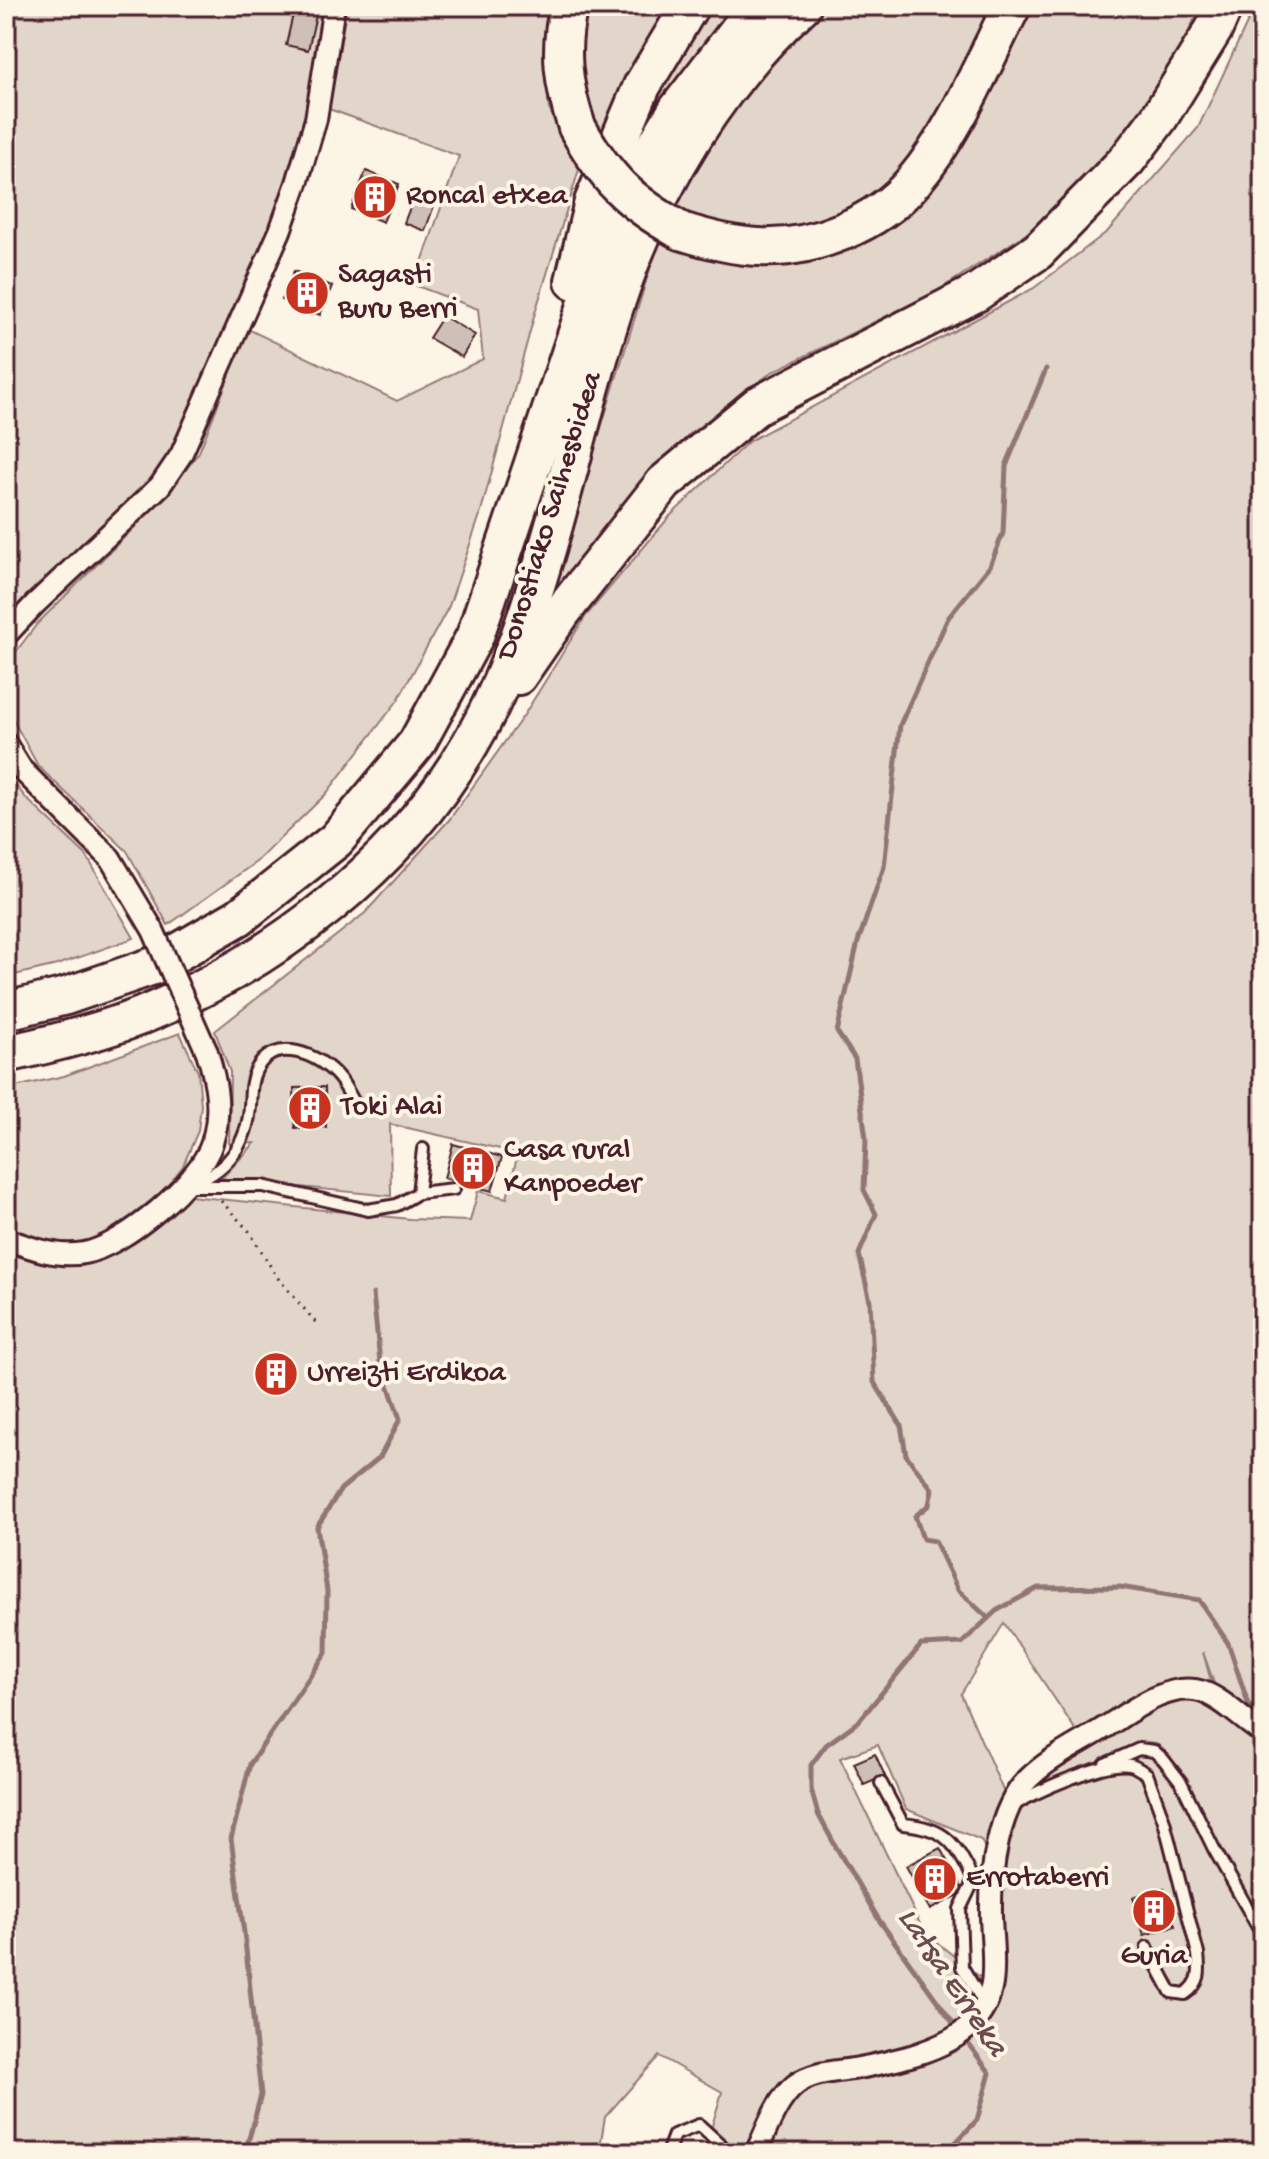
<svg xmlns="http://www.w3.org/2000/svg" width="1269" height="2159" viewBox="0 0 1269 2159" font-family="'Gochi Hand',sans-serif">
	<rect width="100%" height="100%" fill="#fcf5e5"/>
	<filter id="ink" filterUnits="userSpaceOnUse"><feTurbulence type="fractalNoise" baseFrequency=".0125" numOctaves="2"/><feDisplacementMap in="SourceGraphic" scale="16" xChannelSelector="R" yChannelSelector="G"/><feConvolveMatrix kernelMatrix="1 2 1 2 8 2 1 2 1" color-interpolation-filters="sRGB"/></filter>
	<g filter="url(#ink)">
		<g fill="#e2d5ca" stroke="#967a7a" stroke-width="2" fill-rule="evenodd">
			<path d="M6,6H326L299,160L182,441L146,486L6,625Z"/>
			<path d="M347,6H552L543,48L549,109L580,166L535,313L480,515L449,606L398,700L326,794L256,862L168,925L127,851L38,766L6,707V673L15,653L37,624L167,495L199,452L248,329L397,401L483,359L478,309L414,285L459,156L329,109Z"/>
			<path d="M587,6H1200L1187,36L1115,150L1037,227L934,293L772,372L691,433L620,507L546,607L655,252L692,177L597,132C584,92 573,47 587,6Z"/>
			<path d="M1255,6H1263V1720L1215,1686L1203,1652L1220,1714L1263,1744V2153H704L722,2092L659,2056L605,2117L599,2153H6V1252L41,1263L83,1266L131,1245L190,1196L410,1219L470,1221L478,1191L507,1198L518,1153L390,1124L391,1196L221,1179L255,1143L229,1144L230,1072L215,1031L365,913L449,820L524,715L585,617L670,516L749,441L1034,288L1108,231L1198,128ZM1004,1623L1079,1735L1149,1688L1159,1707L1005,1795L961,1694ZM878,1745L906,1809L981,1840L1003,1887L1001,1994L924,1932L840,1758Z"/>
			<path d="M6,773L26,798L86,855L134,938L57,965L6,977Z"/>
			<path d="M180,1033L198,1072L201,1105L198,1131L183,1166L160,1198L104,1238L65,1245L6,1230V1089L64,1076Z"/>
		</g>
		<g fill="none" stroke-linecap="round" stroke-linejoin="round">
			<g stroke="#917474" stroke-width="5">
				<path d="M6,24L15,6"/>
				<path d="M988,1618L958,1590L935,1541L923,1539L915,1516L929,1505L932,1489L906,1455L901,1425L874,1382L870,1301L859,1254L876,1214L864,1190L866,1139L855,1059L837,1032L858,942L884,867L900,725L948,618L990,566L1003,533L1006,466L1046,369"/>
				<path d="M958,2030L879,1920L836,1847L818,1814L811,1789V1765L826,1745L859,1721L921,1645L962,1643L996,1611L1038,1588L1120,1587L1199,1600L1228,1643L1249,1706L1263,1714"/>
				<path d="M245,2153L261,2095L245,1940L231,1839L250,1764L326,1653L327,1591L317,1527L341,1489L380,1457L400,1419L380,1362L373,1294"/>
				<path d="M946,2153L977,2120L990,2073L964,2038"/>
			</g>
		</g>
		<g fill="#cfc0b7" stroke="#4a1f2b" stroke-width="2">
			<path d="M294,10L316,15L308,50L286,45Z"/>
			<path d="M366,171L399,184L383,222L351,209Z"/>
			<path d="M416,192L436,200L425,231L404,223Z"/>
			<path d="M294,271L332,286L320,315L282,300Z"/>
			<path d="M443,316L475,335L462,357L429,338Z"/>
			<path d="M325,1087L326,1127L295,1128L294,1088Z"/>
			<path d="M453,1144L502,1157L492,1191L444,1178Z"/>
			<path d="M264,1363L291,1370L288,1385L261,1378Z"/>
			<path d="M875,1754L885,1776L864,1785L854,1763Z"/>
			<path d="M940,1848L964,1892L930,1910L906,1866Z"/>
			<path d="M1164,1888L1175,1926L1144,1935L1133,1897Z"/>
		</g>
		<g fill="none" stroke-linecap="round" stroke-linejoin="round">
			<g stroke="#4a1f2b" stroke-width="16">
				<g id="service">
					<path d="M190,1184C226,1173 248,1143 250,1106C251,1093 250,1082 256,1070C274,1035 320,1054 339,1078C345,1085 350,1096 355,1104"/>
					<path d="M192,1186H263L368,1210L397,1205L418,1193L454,1189"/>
					<path d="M418,1193L423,1149"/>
					<path d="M1105,1764L1139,1749L1154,1751L1163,1759L1181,1782L1214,1849L1263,1936"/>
					<path d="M881,1783L903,1824C948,1828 955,1844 974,1880L960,1909L962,1967L985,2005"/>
					<path d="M1014,1805C1035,1792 1105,1760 1130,1765C1135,1766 1142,1771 1147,1774L1164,1821L1198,1954C1200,1972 1201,1983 1185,1994L1171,1992L1147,1947"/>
					<path d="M667,2153L674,2135L699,2125L722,2146L721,2153"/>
				</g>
			</g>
			<g stroke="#4a1f2b" stroke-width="26">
				<g id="minor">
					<path d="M6,635L35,604L160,486L181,455L280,231L297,183L316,119L334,6"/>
					<path d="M6,744L22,770L110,858"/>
					<path d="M6,1239C30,1248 58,1258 84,1253C124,1246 200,1182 212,1143C222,1111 217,1083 207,1052"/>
					<path d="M756,2153C766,2131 776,2101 795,2085C813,2071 838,2072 859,2068C895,2061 944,2051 971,2025C1002,1995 992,1955 991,1916C990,1874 997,1810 1028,1779C1049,1758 1079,1744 1104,1728C1130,1712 1170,1680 1203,1692C1225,1700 1243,1721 1263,1733"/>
				</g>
			</g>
			<g stroke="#4a1f2b" stroke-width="42">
				<g id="motorway">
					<path d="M569,6C558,49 563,86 577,127"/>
					<path d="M681,231C706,239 732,246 759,247C812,250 878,224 913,182C956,131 982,65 1012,6"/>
					<path d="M574,281L593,202L642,86L690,6"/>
					<path d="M518,676L563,611L664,483L758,405L976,293L1038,251L1127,160L1159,118L1214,29L1224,6"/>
					<path d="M6,1011L66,996L156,965L239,917L336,840L417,743L475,636L596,276L639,173L677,110L757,6"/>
					<path d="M6,1054C52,1044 97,1033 141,1016C272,963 398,868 470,744C509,678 532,602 553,529C576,448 594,365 622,286C659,181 719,82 802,6"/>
				</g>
			</g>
			<path stroke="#4a1f2b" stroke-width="3" stroke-dasharray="2 6" stroke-linecap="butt" d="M221,1201L249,1231L277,1277L317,1324"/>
			<use href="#service" stroke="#fcf5e5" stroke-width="10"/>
			<use href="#minor" stroke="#fcf5e5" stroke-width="20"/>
			<use href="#motorway" stroke="#fcf5e5" stroke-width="36"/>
			<g stroke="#4a1f2b" stroke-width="26" stroke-linecap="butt">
				<path id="minor-bridge" d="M110,858L153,930L207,1052"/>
			</g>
			<g stroke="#4a1f2b" stroke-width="42" stroke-linecap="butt">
				<path id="motorway-bridge" d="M577,127C606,179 629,202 681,231"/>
			</g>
			<use href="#minor-bridge" stroke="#fcf5e5" stroke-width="20"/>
			<use href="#motorway-bridge" stroke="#fcf5e5" stroke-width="36"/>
		</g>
	</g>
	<defs>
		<g id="building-disc" transform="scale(2.3)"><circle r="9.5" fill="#c8321e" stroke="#fcf5e5"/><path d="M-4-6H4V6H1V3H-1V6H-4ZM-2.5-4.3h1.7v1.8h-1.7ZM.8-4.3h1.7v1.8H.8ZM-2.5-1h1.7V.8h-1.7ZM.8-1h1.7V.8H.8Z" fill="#fff"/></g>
	</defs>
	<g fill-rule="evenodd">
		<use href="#building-disc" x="375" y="197"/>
		<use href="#building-disc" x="307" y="293"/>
		<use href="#building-disc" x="310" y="1108"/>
		<use href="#building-disc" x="473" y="1168"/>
		<use href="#building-disc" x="276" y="1374"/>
		<use href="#building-disc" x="935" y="1879"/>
		<use href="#building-disc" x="1154" y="1911"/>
	</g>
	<g text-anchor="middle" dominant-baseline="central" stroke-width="8" stroke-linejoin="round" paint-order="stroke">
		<g font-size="30" fill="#4a1f2b" stroke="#fcf5e5" text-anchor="start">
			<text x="406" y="197">Roncal etxea</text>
			<text x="338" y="276">Sagasti<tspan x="338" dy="34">Buru Berri</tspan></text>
			<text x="341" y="1108">Toki Alai</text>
			<text x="504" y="1151">Casa rural<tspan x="504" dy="34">Kanpoeder</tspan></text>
			<text x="307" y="1374">Urreizti Erdikoa</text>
			<text x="966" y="1879">Errotaberri</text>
			<text x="1154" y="1957" text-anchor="middle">Guria</text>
		</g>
		<g font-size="30" fill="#4a1f2b" stroke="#fcf5e5">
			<text transform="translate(551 516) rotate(-73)">Donostiako Saihesbidea</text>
		</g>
		<g font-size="32" font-style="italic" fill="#6d4950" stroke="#fcf5e5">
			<text transform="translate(951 1983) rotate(56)">Latsa Erreka</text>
		</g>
	</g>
	<rect width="1269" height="2159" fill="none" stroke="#fcf5e5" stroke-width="32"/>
	<rect x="16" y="16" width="1237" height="2127" fill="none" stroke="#4a1f2b" stroke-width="3" filter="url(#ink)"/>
</svg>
